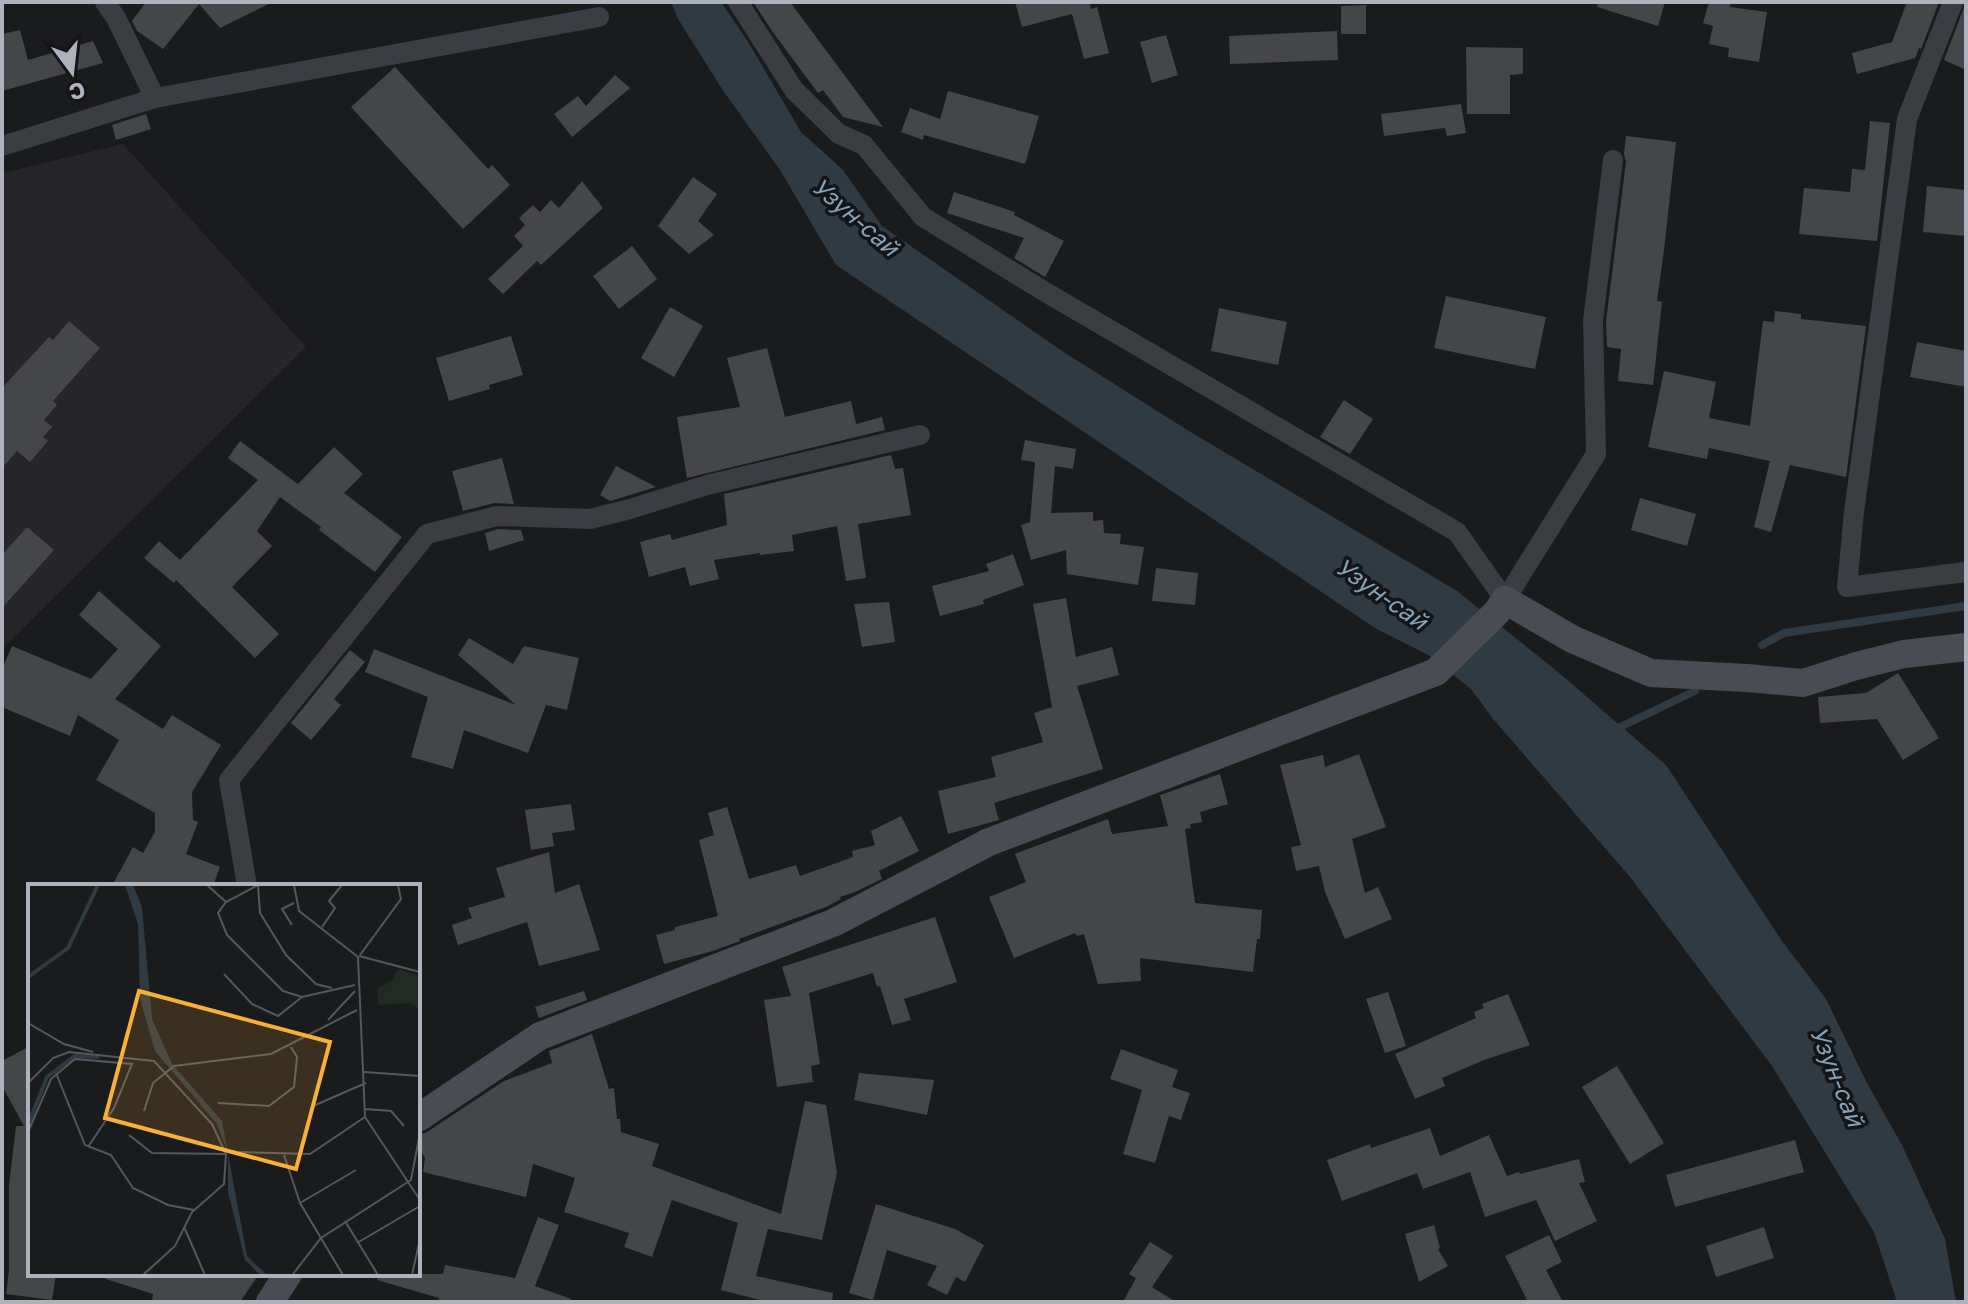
<svg xmlns="http://www.w3.org/2000/svg" width="1968" height="1304" viewBox="0 0 1968 1304" font-family="'Golos Text',sans-serif">
	<rect width="100%" height="100%" fill="#1a1b1d"/>
	<path fill="#26262a" d="M123,144L306,347L2,649V173Z"/>
	<path fill="#2f3a42" d="M671,2H721L747,40L801,132L843,170L882,226L1062,351L1189,431L1457,591L1558,672L1666,765L1782,941L1826,999L1867,1083L1902,1145L1945,1239L1956,1302H1897L1874,1232L1772,1066L1630,877L1494,720L1471,689L1430,656L1375,628L836,265L780,170L722,89L678,19Z"/>
	<g fill="none" stroke-linecap="round" stroke-linejoin="round">
		<g stroke="#2f3a42" stroke-width="8">
			<path d="M1762,645L1784,633L1966,606"/>
			<path d="M1614,733L1620,727L1695,691"/>
		</g>
	</g>
	<g fill="#44464a">
		<path d="M146,2H273L220,28L199,4L163,49L137,31L132,21Z"/>
		<path d="M753,2H790L883,127L843,117L823,90L818,93L772,31Z"/>
		<path d="M1015,2H1090L1091,9L1097,7L1109,53L1084,59L1072,14L1022,27Z"/>
		<path d="M1598,2H1665L1658,26L1597,7Z"/>
		<path d="M1709,2H1731L1730,7L1767,12L1759,62L1728,57L1729,48L1709,44L1713,26L1703,23Z"/>
		<path d="M1907,2H1939L1921,49L1919,48L1915,58L1857,74L1852,53L1892,42Z"/>
		<path d="M1966,2V70L1944,60Z"/>
		<path d="M1366,5V34H1341V6Z"/>
		<path d="M20,30L28,60L93,41L103,63L2,91V34Z"/>
		<path d="M1337,31L1338,60L1230,64L1229,36Z"/>
		<path d="M1166,35L1178,75L1152,83L1140,42Z"/>
		<path d="M1466,47L1523,48V74L1510,75V114H1467Z"/>
		<path d="M395,67L488,169L492,165L510,185L463,229L351,107Z"/>
		<path d="M615,75L630,88L572,137L554,114L578,96L586,106Z"/>
		<path d="M948,91L1039,116L1025,164L924,135L923,140L901,132L910,108L940,119Z"/>
		<path d="M1461,104L1466,133L1447,136L1445,128L1384,136L1381,114Z"/>
		<path d="M146,114L151,129L116,140L112,125Z"/>
		<path d="M1870,121L1890,123L1877,241L1799,234L1804,188L1850,192L1852,169L1865,170Z"/>
		<path d="M1626,136L1676,142L1664,250L1657,301L1662,302L1653,385L1618,381L1621,349L1607,347L1606,322L1626,162L1624,154Z"/>
		<path d="M693,177L717,194L698,221L714,235L689,254L658,226Z"/>
		<path d="M582,181L603,208L541,265L537,261L503,294L488,279L523,246L514,236L525,225L519,218L533,205L540,212L551,200L559,208Z"/>
		<path d="M1927,186L1966,190V236L1923,232Z"/>
		<path d="M954,192L1015,212L1014,215L1064,241L1045,277L1014,258L1024,238L947,213Z"/>
		<path d="M632,246L657,279L619,309L593,276Z"/>
		<path d="M1446,296L1546,317L1535,369L1434,348Z"/>
		<path d="M670,307L703,326L674,377L641,358Z"/>
		<path d="M1219,308L1287,322L1278,365L1211,351Z"/>
		<path d="M1775,311L1801,314V319L1866,326L1846,477L1790,465L1771,532L1754,527L1770,461L1709,448L1707,459L1648,447L1664,371L1716,382L1709,418L1750,426L1763,321L1774,322Z"/>
		<path d="M69,321L100,348L53,401L57,405L44,420L52,427L43,437L48,441L30,462L17,451L2,468V388L49,337L53,340Z"/>
		<path d="M511,336L523,375L489,385L490,389L449,401L436,358Z"/>
		<path d="M1917,342L1966,351V387L1910,377Z"/>
		<path d="M767,348L785,417L851,401L856,424L882,417L885,430L687,478L677,417L740,407L727,358Z"/>
		<path d="M1344,400L1373,419L1350,454L1320,437Z"/>
		<path d="M1025,440L1076,449L1073,469L1055,466L1051,513L1093,512V521L1103,520L1104,533L1121,534L1120,544L1144,547L1138,585L1067,574L1066,550L1031,560L1021,525L1030,522L1035,462L1021,460Z"/>
		<path d="M240,441L298,484L334,447L363,474L344,493L402,537L375,572L319,530L321,527L280,497L257,531L272,546L232,587L279,634L255,658L176,580L174,583L144,558L159,541L180,560L258,480L228,458Z"/>
		<path d="M891,455L895,469L903,468L911,515L858,524L866,578L846,581L837,526L792,535L794,551L760,555V553L714,560L719,579L690,586L685,567L649,577L640,542L670,534L672,540L727,525L724,494Z"/>
		<path d="M502,458L514,504L494,503L463,511L452,471Z"/>
		<path d="M616,466L656,487L610,501L600,495Z"/>
		<path d="M1640,498L1696,514L1687,546L1631,530Z"/>
		<path d="M27,527L54,550L2,608V555Z"/>
		<path d="M498,529L521,530L524,540L489,551L485,533Z"/>
		<path d="M1013,554L1024,585L983,600L984,604L940,616L932,586L989,571L986,564Z"/>
		<path d="M1156,568L1198,573L1195,605L1152,601Z"/>
		<path d="M99,591L161,646L115,699L163,729L172,715L221,745L192,792L193,820L198,822L186,854L220,867L213,886H112L133,847L143,853L155,832V813L96,780L119,740L78,715L70,736L2,707V669L12,646L91,679L118,649L79,615Z"/>
		<path d="M1066,598L1076,657L1112,647L1119,675L1077,686L1103,769L994,803L999,820L948,834L938,791L996,777L991,757L1043,742L1034,713L1052,707L1033,604Z"/>
		<path d="M889,602L895,642L862,647L854,604Z"/>
		<path d="M469,638L513,664L524,646L579,658L567,710L546,705L528,753L464,730L453,769L411,757L428,697L365,672L374,649L516,705L458,655Z"/>
		<path d="M350,650L365,662L334,699L341,705L311,740L291,723Z"/>
		<path d="M1898,673L1939,738L1903,760L1877,719L1820,723L1818,697L1866,693Z"/>
		<path d="M1359,754L1386,827L1352,839L1365,893L1378,887L1392,919L1345,939L1325,892L1319,866L1296,871L1291,847L1301,845L1280,765L1323,755L1325,767Z"/>
		<path d="M1220,774L1228,804L1200,812L1202,822L1190,824L1191,828L1185,829L1195,903L1262,910L1260,939H1257L1253,972L1140,958L1141,981L1098,984L1084,934L1077,936L1075,933L1014,958L989,897L1026,882L1015,854L1108,819L1112,834L1168,826L1160,795Z"/>
		<path d="M571,804L575,830L552,833L554,846L531,850L525,810Z"/>
		<path d="M727,807L749,879L796,865L800,876L853,857L852,851L875,845L871,831L901,816L919,851L879,871L882,879L855,892L840,897L841,899L826,907L739,939L740,941L713,951L664,964L656,935L675,930V927L718,916L699,840L714,835L708,813Z"/>
		<path d="M549,852L555,893L579,884L600,950L539,966L527,922L458,945L452,925L472,918L468,908L505,897L496,868Z"/>
		<path d="M935,917L957,982L904,999L911,1020L892,1025L880,986L877,987L873,973L809,993L820,1064L811,1066L813,1082L777,1087L764,1000L791,996L782,967Z"/>
		<path d="M584,991L587,1000L539,1018L535,1007Z"/>
		<path d="M1388,992L1406,1046L1385,1053L1366,999Z"/>
		<path d="M1508,994L1530,1045L1484,1060L1442,1078L1445,1086L1415,1099L1395,1054L1476,1018L1474,1012L1484,1008L1482,1004Z"/>
		<path d="M592,1034L609,1089L614,1088L617,1119H620L621,1132L659,1144L652,1166L781,1214L805,1101L826,1105L837,1173L822,1240L768,1229L756,1276L833,1293L832,1302H768L721,1290L738,1223L672,1200L652,1257L624,1247L629,1233L564,1212L575,1178L533,1164L526,1197L423,1172L425,1158L418,1146V1135L427,1132L504,1081L552,1063L549,1051Z"/>
		<path d="M30,1046V1194L28,1215H30V1274H56L52,1300L6,1294L9,1271V1185L16,1126H24L2,1086V1061Z"/>
		<path d="M1121,1049L1178,1070L1172,1087L1190,1093L1181,1120L1169,1116L1155,1163L1123,1154L1142,1090L1110,1079Z"/>
		<path d="M1617,1066L1664,1143L1630,1164L1582,1087Z"/>
		<path d="M859,1073L934,1080L927,1115L854,1100Z"/>
		<path d="M1430,1128L1440,1156L1489,1135L1507,1176L1519,1172L1520,1174L1579,1159L1585,1182L1579,1183L1597,1221L1555,1241L1536,1200L1485,1217L1470,1172L1423,1189L1417,1173L1342,1201L1327,1160L1370,1144L1371,1148Z"/>
		<path d="M1795,1140L1804,1172L1675,1207L1666,1175Z"/>
		<path d="M876,1204L955,1229L984,1245L965,1282L956,1277L947,1295L927,1285L937,1266L887,1250L873,1300L849,1293Z"/>
		<path d="M538,1217L559,1225L535,1286L571,1299V1302H438L439,1298L377,1280L378,1274H443L445,1265L515,1278Z"/>
		<path d="M1434,1225L1440,1248L1438,1249L1448,1266L1419,1282L1405,1234Z"/>
		<path d="M1764,1227L1774,1258L1716,1277L1706,1246Z"/>
		<path d="M1549,1235L1562,1262L1546,1270L1563,1302H1528L1505,1256Z"/>
		<path d="M1150,1242L1173,1256L1152,1287L1176,1302H1123L1136,1278L1129,1274Z"/>
		<path d="M106,1274H259L240,1302H152L153,1294L106,1279Z"/>
	</g>
	<g fill="none" stroke-linecap="round" stroke-linejoin="round">
		<g stroke="#3b3d42" stroke-width="20">
			<path d="M105,2L116,18L155,98"/>
			<path d="M738,2L794,90L839,134L864,145L923,217L1047,293L1457,532L1505,600L1596,454L1593,321L1613,160"/>
			<path d="M1953,2L1907,119L1854,512L1847,587L1966,572"/>
			<path d="M2,146L155,98L599,17"/>
			<path d="M247,886L229,780L427,534L497,516L590,519L630,509L707,485L920,435"/>
		</g>
		<g stroke="#494c52" stroke-width="28">
			<path d="M418,1118L540,1036L833,923L989,842L1436,672L1497,612L1505,600L1572,639L1651,673L1747,678L1803,683L1856,666L1904,654L1966,647"/>
			<path d="M270,1302L288,1274"/>
		</g>
	</g>
	<g text-anchor="middle" dominant-baseline="central" stroke-width="7" stroke-linejoin="round" paint-order="stroke">
		<g font-size="24" font-style="italic" fill="#83a1b8" stroke="#151518">
			<text transform="translate(856 216) rotate(41)">Узун-сай</text>
			<text transform="translate(1382 593) rotate(35)">Узун-сай</text>
			<text transform="translate(1838 1076) rotate(68)">Узун-сай</text>
		</g>
	</g>
	<g transform="translate(28 884)">
		<rect width="392" height="392" fill="#1a1b1d"/>
		<path d="M370,85L392,92V126L382,119L350,121L349,105L364,96Z" fill="#222b23"/>
		<path d="M97,1H105L114,23L124,135L144,180L194,237L219,372L239,391H232L217,376L200,308V269L189,240L127,167L112,114L110,40Z" fill="#2f3a42"/>
		<path fill="none" stroke="#2f3a42" stroke-width="4" d="M0,93L40,64L70,1M0,241L19,193L47,172L71,173"/>
		<path fill="none" stroke="#55575d" stroke-width="2" d="M179,1L198,18M266,1L271,27L330,73L337,233L392,316M264,41L254,25L266,19M294,43L307,24L301,17L314,1M332,71L373,15L370,1M331,72L392,88M196,90L224,120L250,132L274,113M304,104L288,100L258,71L232,29L230,1L198,18L190,29L199,51L255,107L274,113L327,101M300,136L327,107M0,139L36,160L65,168M47,175L104,180L86,224L60,263M336,188L392,192M28,189L57,261L83,271L105,304L140,321L166,326M0,199L25,174L41,168L126,177L184,240L198,270L124,269L101,251M190,219L241,222L266,203L269,173L263,163M285,222L338,199M337,225L363,227L376,242M116,227L125,199L146,182L243,170L329,126M0,248L23,195L47,175M211,268L282,270L337,233M256,271L272,319L315,391M272,319L328,286M317,337L350,391M156,343L177,391M329,359L392,322M265,390L293,354L383,296L392,249M115,391L147,362L164,328L196,300L198,270M384,391L392,355"/>
		<path fill="#f8b037" fill-opacity="0.15" stroke="#f8b037" stroke-width="4" d="M111,107L302,158L268,285L77,234Z"/>
		<rect width="392" height="392" fill="none" stroke="#adb2bd" stroke-width="4"/>
	</g>
	<rect width="1968" height="1304" fill="none" stroke="#adb2bd" stroke-width="8"/>
	<g transform="translate(72 72) rotate(165)" stroke="#151518" stroke-width="6" paint-order="stroke">
	<path d="M0-6L14 30L0 20L-14 30Z" fill="#adb2bd"/>
	<text y="-12" font-size="22" font-weight="bold" text-anchor="middle" fill="#adb2bd">С</text>
	</g>
</svg>
